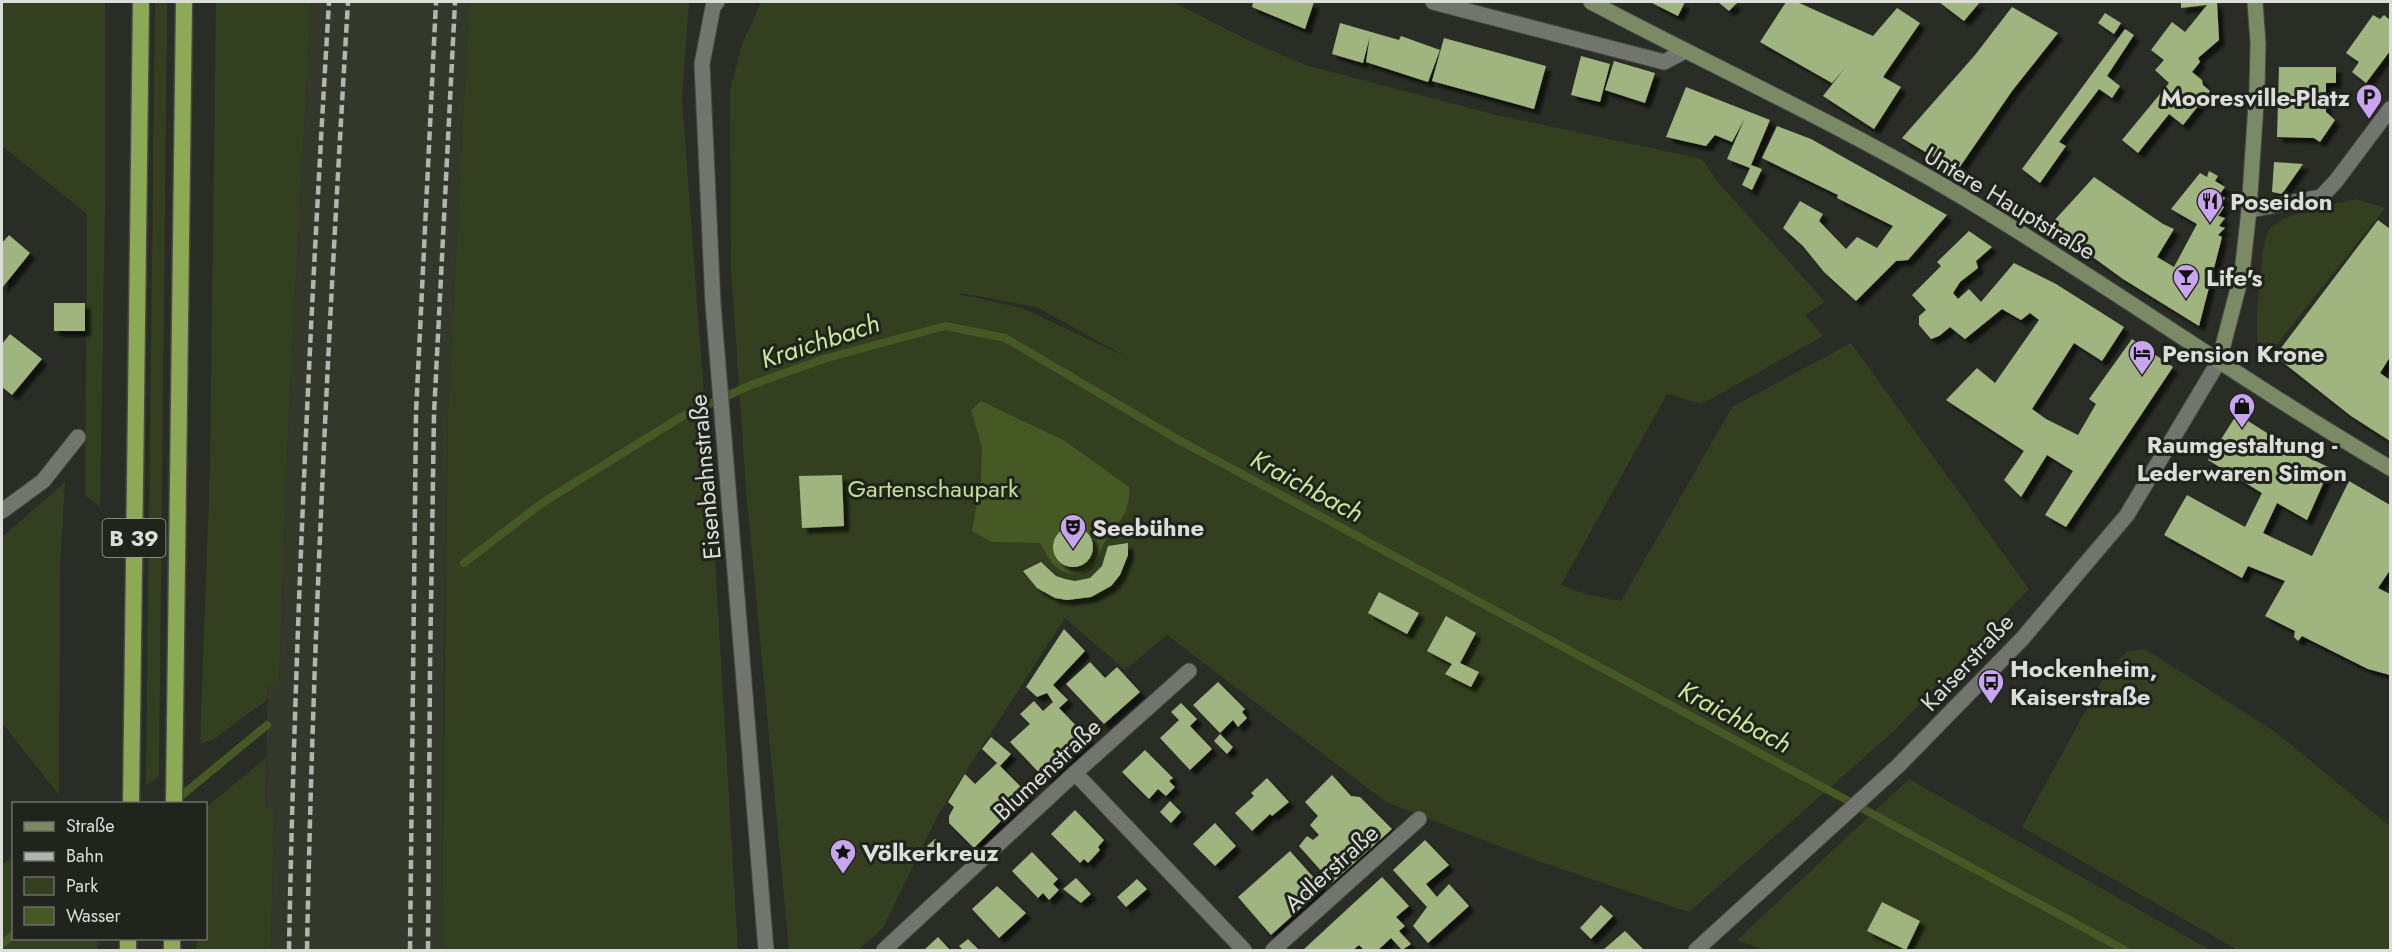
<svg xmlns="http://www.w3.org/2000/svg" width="2392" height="952" viewBox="0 0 2392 952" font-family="Jost,sans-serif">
	<defs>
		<filter id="shadow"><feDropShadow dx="5.5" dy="5.5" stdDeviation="1.5" flood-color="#0009"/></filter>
	</defs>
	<rect width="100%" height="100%" fill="#2a2d26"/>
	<path fill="#33382b" d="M311,2H469L448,412L444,667L442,929L444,950H271L274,809L265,808L268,685L279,683L289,409Z"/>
	<g fill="#333f1f" fill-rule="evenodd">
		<path d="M2,2H105V204L100,507L85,495L87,214L2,146Z"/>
		<path d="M155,2H167L159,777L146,785Z"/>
		<path d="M216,2H311L289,409L279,683L268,685L267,700L214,739L200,744L210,467Z"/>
		<path d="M469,2H689L682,98L711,492L738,950H444L442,929L448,412Z"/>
		<path d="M761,2H1173L1252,42L1308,66L1497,115L1702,159L1717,181L1825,302L1805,315L1823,336L1702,404L1667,394L1561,585L1589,595L1621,601L1732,407L1851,343L2029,589L1894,731L1689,912L1535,860L1386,802L1167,635L1125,670L1065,618L939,813L883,928L858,950H789L746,489L731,269L730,91L742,44ZM961,293L1037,307L1128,358L1022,308L958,294Z"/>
		<path d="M2356,199L2385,208L2270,353L2258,346C2255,324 2258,303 2260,281C2262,268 2262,241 2269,230C2282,212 2335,204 2356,199Z"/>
		<path d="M65,482L60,567L59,795L2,723V537Z"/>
		<path d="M2145,649L2274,731L2390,826V950H2238L2022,827L2105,675L2126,652Z"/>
		<path d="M266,758L265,808H274L271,950H196L197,939L206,938V807Z"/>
		<path d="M1909,779L2210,950H1764L1737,940Z"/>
		<path d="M13,855L14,938L99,939L98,950H2V865Z"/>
	</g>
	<path fill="#465925" d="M981,401L1065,441L1129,487C1130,514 1120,520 1105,541C1101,547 1101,556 1096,562C1085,577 1064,578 1052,563C1047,557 1044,549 1040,543L991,542L972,531L981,480L982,447L971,410Z"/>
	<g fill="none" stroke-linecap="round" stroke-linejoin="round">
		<g stroke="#465925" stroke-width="8">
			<path d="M464,563L542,503L681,417L751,385L827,358L945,326L1005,338L1177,439L2125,950"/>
			<path d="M175,801L267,725"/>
			<path d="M2,944L14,934"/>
		</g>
	</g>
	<g fill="#9fb47e" filter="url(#shadow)">
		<path d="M1253,2H1314L1305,29L1252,7Z"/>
		<path d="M1650,2H1685L1678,16Z"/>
		<path d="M1718,2H1738L1729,11Z"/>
		<path d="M1786,2H1797L1873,36L1897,8L1920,23L1883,77L1901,87L1874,129L1823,96L1845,68L1832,83L1760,42Z"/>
		<path d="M1939,2H1980L1964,21Z"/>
		<path d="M2181,2H2217L2219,40L2198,58L2200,62L2192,72L2202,80L2203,85L2210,91L2183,125L2169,114L2138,153L2122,140L2169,83L2155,70L2164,60L2151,50L2172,22L2185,32L2207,5L2181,8Z"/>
		<path d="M2012,7L2058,33L2012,91L1957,171L1902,138L1975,55Z"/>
		<path d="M2105,13L2121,23L2114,34L2098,23Z"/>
		<path d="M2373,15L2380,19L2384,15L2390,20V51L2366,83L2352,72L2359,62L2346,53Z"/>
		<path d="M1340,23L1399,40L1401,36L1440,50L1428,82L1366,62L1370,36L1363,63L1332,54Z"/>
		<path d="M2125,29L2134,35L2107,76L2120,86L2112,98L2099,89L2059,142L2066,146L2040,183L2022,169Z"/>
		<path d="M1444,38L1546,66L1534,109L1432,81Z"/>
		<path d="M1581,56L1610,64L1600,102L1571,95Z"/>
		<path d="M1614,61L1655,73L1645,103L1605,90Z"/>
		<path d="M2279,67H2336V83H2326V112L2335,120L2320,142L2314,138L2277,137Z"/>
		<path d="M1686,87L1770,120L1751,165L1762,169L1752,190L1742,185L1750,168L1727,159L1745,118L1732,142L1715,135L1706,146L1666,137Z"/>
		<path d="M1777,126L1811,139L1947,215L1908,260L1896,261L1856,301L1824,272L1803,246L1783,228L1800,201L1823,214L1819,221L1846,249L1857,237L1877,248L1893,226L1837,198L1838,195L1762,158Z"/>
		<path d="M2274,162L2303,164L2282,194L2272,192Z"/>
		<path d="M2209,171L2218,176L2215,181L2225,187L2219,195L2225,198L2220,205L2224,207L2218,216L2225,218L2219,226L2225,228L2218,235L2222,237L2199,326L2123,279L2083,250L2052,223L2094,177L2163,224L2174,229L2157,257L2174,267L2197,224L2171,209L2200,173L2207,177Z"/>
		<path d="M2378,220L2390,229V357L2380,373L2390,380V441L2351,416L2275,356Z"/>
		<path d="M1969,231L1992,247L1976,261L1978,268L1960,282L1953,293L1958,299L1969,289L1981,302L2014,263L2056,284L2124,327L2102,361L2074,343L2032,409L2046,419L2078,435L2096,404L2089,399L2132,339L2173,367L2066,527L2045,515L2073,471L2047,455L2021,497L2004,480L2024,451L1946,400L1977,368L1995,383L2039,320L2030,313L2021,320L2002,309L1965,339L1950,327L1939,336L1931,339L1919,325V316L1926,310L1912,295L1941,266L1937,262Z"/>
		<path d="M9,235L30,253L2,288V243Z"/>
		<rect x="54" y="303" width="31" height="28"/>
		<path d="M10,334L42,359L12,395L2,387V344Z"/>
		<path d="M2237,414L2297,452L2330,468L2307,520L2277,503L2263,533L2312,556L2349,481L2390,505V570L2378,588L2390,594V675L2368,669L2302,636L2298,641L2294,637L2295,631L2265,616L2285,581L2248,566L2242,578L2164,535L2187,495L2245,527L2262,493L2208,460Z"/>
		<path d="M842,475L844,526L802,528L799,476Z"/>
		<circle cx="1073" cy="547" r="20"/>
		<path d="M1128,543V555L1120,575L1111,586L1091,597L1067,600L1055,598L1037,588L1023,571L1041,562L1056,576L1065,579L1075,581L1090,578L1102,566L1108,546Z"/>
		<path d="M1379,592L1419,613L1407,634L1368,613Z"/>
		<path d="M1446,616L1476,633L1460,663L1479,672L1471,687L1445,674L1452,664L1427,651Z"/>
		<path d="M1064,629L1085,651L1053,685L1068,700L1059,708L1089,739L1046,780L1010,742L1030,724L1020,714L1034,701L1043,711L1053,702L1047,693L1037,697L1026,687Z"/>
		<path d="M1090,662L1105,678L1117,667L1140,692L1104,724L1066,684Z"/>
		<path d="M1218,682L1245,709L1242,712L1247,718L1238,727L1233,720L1220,733L1193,705Z"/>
		<path d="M1181,703L1197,719L1190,726L1212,749L1190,770L1160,738L1179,720L1171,712Z"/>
		<path d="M1220,734L1233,747L1227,754L1214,741Z"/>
		<path d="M991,737L1011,754L1000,766L1028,794L974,848L949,823V816L954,807L948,802L965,774L975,784L997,763L982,749Z"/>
		<path d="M1145,750L1173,778L1169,781L1175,787L1166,796L1158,789L1149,799L1122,772Z"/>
		<path d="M1332,775L1351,796L1360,797L1392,829L1332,883L1299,846L1307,836L1313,840L1319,835L1310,825L1318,816L1305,802Z"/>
		<path d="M1267,778L1289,802L1272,816L1270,814L1252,831L1235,813L1254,796L1251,793Z"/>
		<path d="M1170,801L1181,812L1171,823L1160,812Z"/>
		<path d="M1075,810L1104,840L1098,847L1100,850L1088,863L1084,859L1080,863L1051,834Z"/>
		<path d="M1215,823L1236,846L1215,866L1193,844Z"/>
		<path d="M935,839L946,850L939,857L927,846Z"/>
		<path d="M1425,840L1449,865L1426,884L1437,897L1449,884L1469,906L1428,943L1413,926L1427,907L1393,870Z"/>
		<path d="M1290,851L1323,888L1271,935L1238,897Z"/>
		<path d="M1032,852L1058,879L1053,884L1059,890L1049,900L1043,893L1038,898L1012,871Z"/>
		<path d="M1382,877L1409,906L1396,917L1405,926L1399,931L1411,944L1402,950L1391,938L1378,950H1364L1359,945L1353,950H1303Z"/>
		<path d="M1076,878L1091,894L1081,903L1063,889Z"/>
		<path d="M1137,879L1147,889L1126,907L1117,897Z"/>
		<path d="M997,886L1026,913L999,938L972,909Z"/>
		<path d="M1882,902L1920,921L1906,950L1867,931Z"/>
		<path d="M1601,905L1613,916L1591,939L1580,928Z"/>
		<path d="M1625,931L1644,950H1603Z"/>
		<path d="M938,937L950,950H924Z"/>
		<path d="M968,939L979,950H963L959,946Z"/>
	</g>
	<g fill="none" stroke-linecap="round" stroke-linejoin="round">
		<g stroke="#474944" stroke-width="17">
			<g id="minor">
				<path d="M717,2L713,7L702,64L713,304L766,950"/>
				<path d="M1433,2L1664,62L1685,51"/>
				<path d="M2249,210L2321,197L2336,181L2390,109"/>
				<path d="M2,511L43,481L78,437"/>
				<path d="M1075,773L1244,950"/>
				<path d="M884,950L1075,773L1189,671"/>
				<path d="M1273,950L1419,819"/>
				<path d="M1696,950L1898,766L2022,639L2127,515L2219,361"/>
			</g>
		</g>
		<g stroke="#474944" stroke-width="17">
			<g id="secondary">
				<path d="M1591,2C1718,69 1850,129 1974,204C2114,289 2249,385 2390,468"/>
				<path d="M2219,361L2242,273L2249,210L2257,89L2258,43L2255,2"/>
			</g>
		</g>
		<g stroke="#474944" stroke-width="19">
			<g id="trunk">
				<path d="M131,804L141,2"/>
				<path d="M174,804L184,2"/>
				<path d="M128,950V938"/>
				<path d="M172,950V938"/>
			</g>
		</g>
		<use href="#minor" stroke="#72756d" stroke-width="15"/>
		<use href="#secondary" stroke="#7c8965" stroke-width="15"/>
		<use href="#trunk" stroke="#8caa56" stroke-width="16"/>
		<g stroke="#b1b4af" stroke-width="4.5" stroke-dasharray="9 4.5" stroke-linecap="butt">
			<path d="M289,950C295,634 310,318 329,2"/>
			<path d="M307,950C313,634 329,318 348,2"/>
			<path d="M410,950L416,413L436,2"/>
			<path d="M428,950L430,668L434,414L455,2"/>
		</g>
	</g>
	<defs>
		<g id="parking-pin" transform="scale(1.35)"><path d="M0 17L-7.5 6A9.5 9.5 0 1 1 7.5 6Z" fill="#c8a5ee" stroke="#21231d"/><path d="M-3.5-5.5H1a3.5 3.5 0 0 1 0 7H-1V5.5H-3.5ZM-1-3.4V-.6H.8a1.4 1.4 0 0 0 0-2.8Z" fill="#111"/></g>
		<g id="restaurant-pin" transform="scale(1.35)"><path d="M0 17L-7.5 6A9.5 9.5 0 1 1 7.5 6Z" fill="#c8a5ee" stroke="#21231d"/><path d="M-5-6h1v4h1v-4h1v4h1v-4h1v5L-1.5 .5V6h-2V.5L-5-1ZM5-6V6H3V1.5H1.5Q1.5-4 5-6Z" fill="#111"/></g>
		<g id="bar-pin" transform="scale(1.35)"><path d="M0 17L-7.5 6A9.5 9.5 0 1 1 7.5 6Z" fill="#c8a5ee" stroke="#21231d"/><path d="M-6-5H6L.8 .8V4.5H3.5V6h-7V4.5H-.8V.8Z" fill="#111"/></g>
		<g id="hotel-pin" transform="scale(1.35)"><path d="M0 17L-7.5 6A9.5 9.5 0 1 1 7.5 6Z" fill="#c8a5ee" stroke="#21231d"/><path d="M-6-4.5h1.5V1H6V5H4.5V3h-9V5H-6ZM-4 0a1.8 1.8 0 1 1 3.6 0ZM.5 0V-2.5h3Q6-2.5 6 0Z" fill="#111"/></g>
		<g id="shop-pin" transform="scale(1.35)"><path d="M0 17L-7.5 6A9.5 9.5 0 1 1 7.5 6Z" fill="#c8a5ee" stroke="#21231d"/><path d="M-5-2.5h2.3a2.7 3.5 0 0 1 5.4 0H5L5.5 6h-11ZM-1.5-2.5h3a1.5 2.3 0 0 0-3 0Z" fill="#111"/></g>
		<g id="theatre-pin" transform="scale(1.35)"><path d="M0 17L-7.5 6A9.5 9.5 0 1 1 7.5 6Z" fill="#c8a5ee" stroke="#21231d"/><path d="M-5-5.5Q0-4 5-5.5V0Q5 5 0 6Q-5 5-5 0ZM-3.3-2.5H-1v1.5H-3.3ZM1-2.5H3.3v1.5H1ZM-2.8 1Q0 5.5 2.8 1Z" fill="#111"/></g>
		<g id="bus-pin" transform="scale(1.35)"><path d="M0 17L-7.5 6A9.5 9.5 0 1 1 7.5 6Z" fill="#c8a5ee" stroke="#21231d"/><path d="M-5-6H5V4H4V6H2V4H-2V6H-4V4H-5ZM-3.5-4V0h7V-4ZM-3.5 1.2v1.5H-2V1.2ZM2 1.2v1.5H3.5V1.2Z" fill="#111"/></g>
		<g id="sight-pin" transform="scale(1.35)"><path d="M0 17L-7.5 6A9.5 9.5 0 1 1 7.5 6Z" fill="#c8a5ee" stroke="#21231d"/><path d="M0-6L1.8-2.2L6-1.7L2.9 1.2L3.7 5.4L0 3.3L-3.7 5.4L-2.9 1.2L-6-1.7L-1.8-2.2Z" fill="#111"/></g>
	</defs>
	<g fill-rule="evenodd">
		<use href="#parking-pin" x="2369" y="97"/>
		<use href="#restaurant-pin" x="2210" y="201"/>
		<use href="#bar-pin" x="2186" y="277"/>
		<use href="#hotel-pin" x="2142" y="353"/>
		<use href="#shop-pin" x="2242" y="406"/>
		<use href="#theatre-pin" x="1073" y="527"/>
		<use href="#bus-pin" x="1991" y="682"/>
		<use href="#sight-pin" x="843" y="852"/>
	</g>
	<g text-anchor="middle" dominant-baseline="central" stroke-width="6" stroke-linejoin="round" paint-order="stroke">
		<rect fill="#21231d" stroke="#a4a6a1" stroke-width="1.5" x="102.5" y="519" width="63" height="38" rx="4.5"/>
		<g font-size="22" font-weight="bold" fill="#dcdeda">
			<text x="134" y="538">B 39</text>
		</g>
		<g font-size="24" font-weight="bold" fill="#dcdeda" stroke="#21231d" text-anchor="start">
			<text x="2350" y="97" text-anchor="end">Mooresville-Platz</text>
			<text x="2230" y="201">Poseidon</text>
			<text x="2206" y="277">Life's</text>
			<text x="2162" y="353">Pension Krone</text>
			<text x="2242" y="444" text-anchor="middle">Raumgestaltung -<tspan x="2242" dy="28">Lederwaren Simon</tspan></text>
			<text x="1092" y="527">Seebühne</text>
			<text x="2010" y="668">Hockenheim,<tspan x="2010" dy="28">Kaiserstraße</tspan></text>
			<text x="862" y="852">Völkerkreuz</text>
		</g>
		<g font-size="24" fill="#dcdeda" stroke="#21231d">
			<text transform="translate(2010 203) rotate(31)">Untere Hauptstraße</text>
			<text transform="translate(705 477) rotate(-95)">Eisenbahnstraße</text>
			<text transform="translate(1967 662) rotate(-47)">Kaiserstraße</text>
			<text transform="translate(1047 769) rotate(-43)">Blumenstraße</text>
			<text transform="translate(1331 868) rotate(-42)">Adlerstraße</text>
		</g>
		<g font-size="24" fill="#c2e192" stroke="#21231d">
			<text x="933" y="488">Gartenschaupark</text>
		</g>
		<g font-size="26" font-style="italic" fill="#cae999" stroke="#21231d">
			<text transform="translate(820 341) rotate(-18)">Kraichbach</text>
			<text transform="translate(1307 486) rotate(28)">Kraichbach</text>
			<text transform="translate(1735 717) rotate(28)">Kraichbach</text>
		</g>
	</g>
	<rect width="2392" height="952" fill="none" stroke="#dcdeda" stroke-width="6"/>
	<rect x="12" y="802" width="195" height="138" fill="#21231d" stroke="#6c6e69" stroke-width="1.5"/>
	<rect x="24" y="822" width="30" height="9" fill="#7c8965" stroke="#6c6e69" stroke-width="1.5"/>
	<text x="66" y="832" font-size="18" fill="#dcdeda">Straße</text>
	<rect x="24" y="852" width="30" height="9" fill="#b1b4af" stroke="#6c6e69" stroke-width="1.5"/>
	<text x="66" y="862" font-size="18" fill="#dcdeda">Bahn</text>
	<rect x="24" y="877" width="30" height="18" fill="#333f1f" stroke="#6c6e69" stroke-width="1.5"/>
	<text x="66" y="892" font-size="18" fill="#dcdeda">Park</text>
	<rect x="24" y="907" width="30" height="18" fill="#465925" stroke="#6c6e69" stroke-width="1.5"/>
	<text x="66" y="922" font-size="18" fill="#dcdeda">Wasser</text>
</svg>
